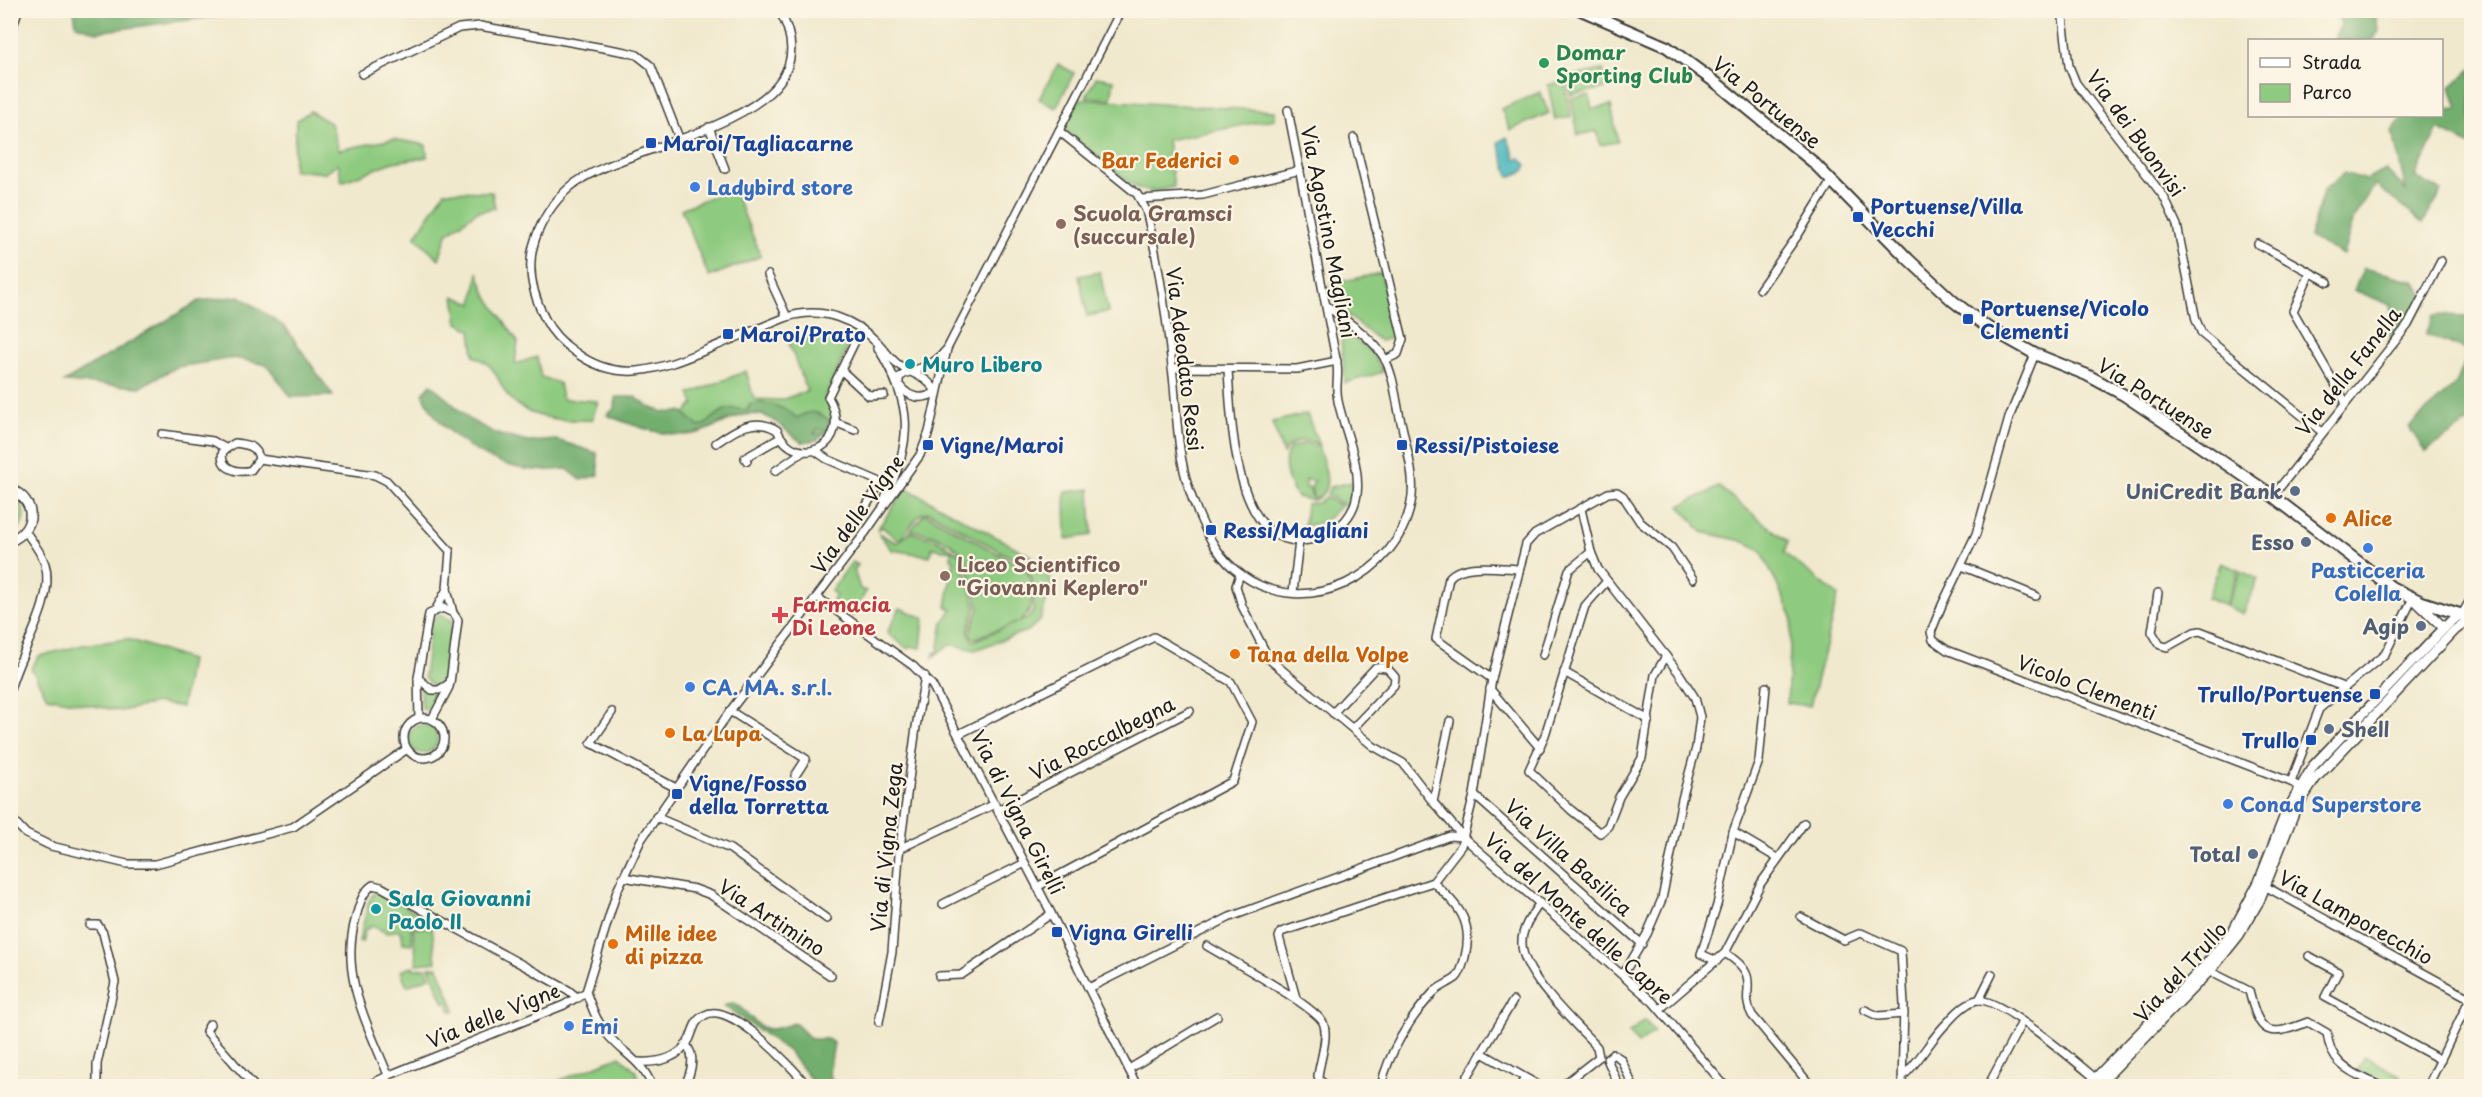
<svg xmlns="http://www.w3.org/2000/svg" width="2482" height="1097" viewBox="0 0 2482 1097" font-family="'Playpen Sans',sans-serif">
	<rect width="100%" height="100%" fill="#fcf5e5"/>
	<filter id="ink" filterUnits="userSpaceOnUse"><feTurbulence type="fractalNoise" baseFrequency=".0167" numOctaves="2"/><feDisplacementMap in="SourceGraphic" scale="12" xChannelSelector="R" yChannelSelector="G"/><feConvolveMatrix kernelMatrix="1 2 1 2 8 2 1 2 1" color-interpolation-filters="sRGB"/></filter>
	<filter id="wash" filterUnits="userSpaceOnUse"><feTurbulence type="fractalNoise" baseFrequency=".008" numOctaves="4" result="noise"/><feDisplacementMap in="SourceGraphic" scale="24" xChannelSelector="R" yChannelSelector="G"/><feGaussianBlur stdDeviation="1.35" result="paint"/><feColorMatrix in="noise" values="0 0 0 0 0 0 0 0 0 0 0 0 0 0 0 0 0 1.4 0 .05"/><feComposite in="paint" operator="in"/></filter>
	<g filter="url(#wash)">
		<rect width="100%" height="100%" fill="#f0e9cd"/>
		<g fill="#8eca7f" stroke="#55734e" stroke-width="1.5">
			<path d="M1058,64L1074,73L1056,108L1039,99Z"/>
			<path d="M1603,70L1607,88L1570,95L1566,77Z"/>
			<path d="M1096,77L1114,80L1111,99L1086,97Z"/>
			<path d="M1564,81L1571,117L1555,120L1548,85Z"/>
			<path d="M1540,92L1549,113L1510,130L1501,109Z"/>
			<path d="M1589,95L1592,109L1611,105L1618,142L1600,145L1597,131L1578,135L1571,98Z"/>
			<path d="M1080,99L1275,111V119L1167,140L1174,187C1157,191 1148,194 1132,185L1066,130L1065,125Z"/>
			<path d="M310,111L331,124L339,150L393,139L426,145L427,157L393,162L342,182L338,163L325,173L293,170L296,121Z"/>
			<path d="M733,188L761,256L709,277L681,209Z"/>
			<path d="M445,191L492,192L495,208L476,212L447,234L439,259L415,237Z"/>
			<path d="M1100,272L1108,312L1087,316L1079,276Z"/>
			<path d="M478,273L486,294L518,342L515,364L537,357L541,377L559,383L562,399L598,401L592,420C564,421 524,420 506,393C494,374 496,366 474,356L471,330L458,323L454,296L473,304Z"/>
			<path d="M1381,273L1396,337L1380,341C1359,324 1336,312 1330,284Z"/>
			<path d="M1342,330L1372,352L1383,372L1345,383C1346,369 1338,337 1342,330Z"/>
			<path d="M813,335L830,336L849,344L825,398L832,406L834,424L817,440L802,442C790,435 780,422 768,417C741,407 724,426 701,432C696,434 688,431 682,431L685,413L694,404L690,394L746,371L754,399L781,400L807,391L788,341Z"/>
			<path d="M1307,414L1319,445C1307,437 1289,440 1283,454L1272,422Z"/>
			<path d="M1305,443L1316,445L1319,449C1324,466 1336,490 1314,500L1311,488L1314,481L1305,480V486L1310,489L1312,501L1297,497C1288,485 1280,460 1290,448Z"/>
			<path d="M1352,482L1350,498L1346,506L1327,495L1330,487Z"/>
			<path d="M1719,487L1788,542L1784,553L1838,595L1810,706L1787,703L1792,617L1761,550L1742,541L1702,532L1680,506Z"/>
			<path d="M906,488L1044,563L1052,585L1040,620L1029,630L975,650L950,644L933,657L935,652L938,653L943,622L952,609L946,607L954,560L951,559L952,551L932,548L930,556L892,550L878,533L897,543L910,532L937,540L960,554L976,607L968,632L973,641L1028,618L1033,611L1034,592L1032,577L1025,565L929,512L920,514L899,541L882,527L877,530Z"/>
			<path d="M1090,489L1092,535L1066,539L1065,492Z"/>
			<path d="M11,497C28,505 28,525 11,534Z"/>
			<path d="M1325,497L1341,506L1323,522L1304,526L1306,504L1318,503Z"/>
			<path d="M925,513L1024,568C1031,576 1032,585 1032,595C1032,630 1001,624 977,638L972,637L970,633L979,608L965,559C956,541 930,534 911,530Z"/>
			<path d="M852,562L858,565L854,570L860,589L866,591L853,616L832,600L836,595L831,591Z"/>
			<path d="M2221,563L2239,570L2225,606L2207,598Z"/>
			<path d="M2241,571L2258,579L2243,614L2226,606Z"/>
			<path d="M900,608L924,618L921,648L910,646L908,649L887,633Z"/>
			<path d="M440,614L451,620V626L444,678L440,685L432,686L424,677L431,622Z"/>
			<path d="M128,639L190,660L182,707L157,703L121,711L47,697L31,668L39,656L83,645Z"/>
			<path d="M420,686L433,694L446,690L435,710L422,708Z"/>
			<circle cx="423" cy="739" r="14"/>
			<path d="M376,890L437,924L411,927L412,944L403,943L402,934L398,930L387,933L372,926L365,930L362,942L359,941L369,901Z"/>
			<path d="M432,927L436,962L417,964L413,929Z"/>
			<path d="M413,966L414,969L426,968L430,977L407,986L401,971Z"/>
			<path d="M429,967H438L455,1010L451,1012L447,1002L444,1003Z"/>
			<path d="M1645,1020L1654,1032L1638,1044L1629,1033Z"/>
			<path d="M620,1056L635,1070L643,1086H546Z"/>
			<path d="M2364,1056L2401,1076L2395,1086H2388L2357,1070Z"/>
		</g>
		<g fill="#72ae6e" stroke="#476545" stroke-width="1.5">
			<path d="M74,11V10L255,11L97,32L76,25Z"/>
			<path d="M2338,11H2374L2379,31L2372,40H2333L2341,25Z"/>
			<path d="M2471,69V145L2438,129L2415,177L2442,191L2423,223L2375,185L2354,218L2343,255L2309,237L2324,190L2344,173L2366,180L2386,170L2406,190L2392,131L2404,116H2442V110L2458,109L2451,87Z"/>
			<path d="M2364,268L2414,281L2428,302L2390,346L2391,305L2354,290Z"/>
			<path d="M240,296L286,328L333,396L291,397L267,365L234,358L177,367L140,387L64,382L199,301Z"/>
			<path d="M2434,315L2471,316V420L2425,452L2409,427L2456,384L2469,351L2426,334Z"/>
			<path d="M431,384L470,420L497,434L528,442L557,440L597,453L599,475L581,480L567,469C556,470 544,471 534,470C490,467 438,434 423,393Z"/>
			<path d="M616,397H636C648,408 666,416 682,411L699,427C711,424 716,411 728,409C733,407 741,410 748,410L749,405C764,399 786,407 797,418C810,408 819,412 830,421L827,430L817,429L814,434L826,433L817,440L802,442C789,435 777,419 763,415C739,410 723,424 701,432C675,441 633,426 607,415L615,408Z"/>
			<path d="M732,1003C747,1007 754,1029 771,1029C778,1029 788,1025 795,1023L811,1039H827L834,1043L829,1073L835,1086H816L788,1051L724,1006Z"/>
		</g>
		<path fill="#46b6bc" stroke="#31696c" stroke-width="1.5" d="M1507,137L1516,159L1521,158L1527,165L1524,171L1509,177L1498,142Z"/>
	</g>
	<g filter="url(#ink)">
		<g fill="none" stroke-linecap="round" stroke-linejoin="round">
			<g stroke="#3c3b37" stroke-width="10">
				<g id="minor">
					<path d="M779,10C844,124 624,140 570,187C553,202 542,219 535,240C526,266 533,295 545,319C552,333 562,343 575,352C621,387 664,367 711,348C737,337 762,327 787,317C822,306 855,319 880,345C886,352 892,360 899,365C912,375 928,376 936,392"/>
					<path d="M2062,10L2069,66L2076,83L2164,197L2177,225L2196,320L2202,334L2322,432"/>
					<path d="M362,74L459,28L480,26L626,52L637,55L651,66L679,138"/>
					<path d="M709,127L725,169"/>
					<path d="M1059,131L1137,194L1146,210C1160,267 1168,326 1174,385C1178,432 1178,467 1198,513C1208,537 1220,560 1242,575C1306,621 1397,576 1411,503C1416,478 1407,451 1402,426C1396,405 1395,375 1383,356C1371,336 1344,320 1326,305"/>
					<path d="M1354,138L1403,339L1398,354L1385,360"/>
					<path d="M1141,199L1203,195L1300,170"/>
					<path d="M2258,244L2328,282"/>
					<path d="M2310,273L2293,311L2346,403"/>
					<path d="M768,275L787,317"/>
					<path d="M1760,289L1798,235L1832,180"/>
					<path d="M878,348C914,406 913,440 884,501"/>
					<path d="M2035,354L2009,418L1976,534L1942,605L1931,632L1933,640L1947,650L2291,782L2305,790"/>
					<path d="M1172,368L1297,369L1337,361"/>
					<path d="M1228,369C1231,419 1234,567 1320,537C1340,530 1354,515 1357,494C1361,464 1344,430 1338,401C1335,388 1339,377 1337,364L1288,110"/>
					<path d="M841,370L869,396L884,395"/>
					<path d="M936,392C922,401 909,398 899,385V378C906,369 930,371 945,351"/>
					<path d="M837,423L855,430"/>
					<path d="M162,434L213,441L225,448"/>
					<path d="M235,443C247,445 257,445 259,459L251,470C237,474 218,468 223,451Z"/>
					<path d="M716,443C735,430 754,416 777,430C796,473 856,445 828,397L861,329"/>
					<path d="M814,450L827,459L878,481L880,484L863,511"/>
					<path d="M259,459L375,475L387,481L450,551L447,589"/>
					<path d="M747,461L745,458L780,438"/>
					<path d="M775,471L804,451"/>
					<path d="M2273,496L2408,325L2441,261"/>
					<path d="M1581,509L1591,552L1598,569L1679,673L1695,698L1700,717L1696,748L1682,799L1662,899L1647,934L1623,975"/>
					<path d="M1962,566L2036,596"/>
					<path d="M1240,574L1236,586L1242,606L1269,659L1373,746L1403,763L1433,802"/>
					<path d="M1606,582L1585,606L1545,735L1529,770L1571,810L1600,833L1608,826L1619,797L1642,758L1655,675L1666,656"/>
					<path d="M1293,592L1299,541"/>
					<path d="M2158,593L2152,632L2160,645L2167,647L2194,632L2200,631L2343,687"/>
					<path d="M817,597L913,666L932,685L1049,909L1137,1086"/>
					<path d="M436,609L447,589L453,613"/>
					<path d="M2462,614L2472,597"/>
					<path d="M1543,655L1569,570L1591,552"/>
					<path d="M1564,672L1649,720"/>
					<path d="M418,678L419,718"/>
					<path d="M1492,679L1436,639L1449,578C1461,562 1500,568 1518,569"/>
					<path d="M1490,689L1540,748"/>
					<path d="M10,690C19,652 56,602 45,564C41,552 33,542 25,531"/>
					<path d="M730,711L806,759L795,776"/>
					<path d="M612,712L591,743L676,788"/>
					<path d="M1333,713L1376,667L1387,668L1395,677L1394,685L1353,728"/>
					<circle cx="424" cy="738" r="20"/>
					<path d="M432,719L449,687L450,683L458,620L453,613L443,608L429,614L418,678L432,690H439L450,683"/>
					<path d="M1450,721L1433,802L1464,838L1653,1002L1725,1086"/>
					<path d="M959,734L1154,637L1231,682L1252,722L1233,781L1037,887"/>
					<path d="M2291,782L2319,709L2385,654L2413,598"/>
					<path d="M1474,795L1642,944"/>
					<path d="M998,810L1190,711"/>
					<path d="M10,817L26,834L51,846L127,864H155L293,827L407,749"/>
					<path d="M656,817L730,849L827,919"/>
					<path d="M1733,832L1777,858"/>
					<path d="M903,847L995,804"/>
					<path d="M623,877L695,889L711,895L831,976"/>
					<path d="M2261,884L2469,998"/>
					<path d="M1540,903C1532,914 1521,929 1522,944C1522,975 1576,1024 1597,1047L1599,1057L1562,1086"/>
					<path d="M943,904L1025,863"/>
					<path d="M1801,917L1844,940L1861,933L1901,951L1904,1005L1902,1086"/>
					<path d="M90,925H98L103,933L115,982L97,1064V1086"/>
					<path d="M1207,946C1227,958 1320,1008 1324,1025C1328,1039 1320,1061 1318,1076L1320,1081L1328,1086"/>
					<path d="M1725,953C1765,978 1738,990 1752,1015L1811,1086"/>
					<path d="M2309,956L2338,972L2325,997L2441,1060"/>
					<path d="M1717,961L1701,954L1717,905L1733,832L1759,761L1766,687"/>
					<path d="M2205,969L2249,991C2260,1035 2267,1038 2308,1022L2327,1033C2331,1068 2353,1072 2380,1086"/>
					<path d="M939,976L961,975L1051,914"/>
					<path d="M1089,988L1230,917L1450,836L1462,837"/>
					<path d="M586,992C592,1007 596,1021 607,1034C623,1054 642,1060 652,1086"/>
					<path d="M1296,998L1279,937L1281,932L1433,882L1461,846L1474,795L1492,679L1526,544L1535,534L1608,493L1617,492L1623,496L1640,522L1672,548L1693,579"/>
					<path d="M1979,1000L1992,974"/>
					<path d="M1660,1009L1725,953L1761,883L1804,823"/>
					<path d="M1865,1010L1878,1016L1904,1014"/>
					<path d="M879,1022L892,952L899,855L916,727L925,676"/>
					<path d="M210,1024L206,1031L254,1086"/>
					<path d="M1482,1053L1540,1086"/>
					<path d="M639,1062C659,1063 681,1058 690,1038C694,1028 695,1020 705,1015C730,1000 793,1067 807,1086"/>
					<path d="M1129,1069L1217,1016"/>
					<path d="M388,1075C367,1023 339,974 356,917C359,906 362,892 373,885L381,887L568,990L578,998"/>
					<path d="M1904,1075C1919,1062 1932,1037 1948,1022C1955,1014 1967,1002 1977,1000C2000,997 2076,1062 2095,1078"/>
					<path d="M366,1086L392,1074L564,1005L586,992L617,891L641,840L730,711L865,533L920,455L929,432L947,349L1121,10"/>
					<path d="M685,1086C690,1074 697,1056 686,1045"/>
					<path d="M1381,1086C1388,1054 1410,1018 1432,994C1439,986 1448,984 1456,978C1461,974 1463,964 1465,957C1474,920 1458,906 1433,882"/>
					<path d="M1462,1086L1513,1001"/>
					<path d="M1520,1086L1525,1078"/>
					<path d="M1619,1086L1607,1059L1613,1054L1621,1059L1633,1086"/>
					<path d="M1988,1086L2022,1022"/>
					<path d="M2428,1086L2472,994"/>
				</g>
			</g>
			<g stroke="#3c3b37" stroke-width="12">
				<g id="tertiary">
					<path d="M10,33L17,10"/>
					<path d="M10,489C37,500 37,530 10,541"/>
					<path d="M2413,598L2444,628"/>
					<path d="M2088,1086L2203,968L2233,931L2259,882L2285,815L2313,766L2452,620L2462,614"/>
					<path d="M2097,1086L2215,965L2239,935L2259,901L2295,810L2315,779L2455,630L2463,624L2472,622"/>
				</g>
			</g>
			<g stroke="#3c3b37" stroke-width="14">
				<path id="secondary" d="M1581,10L1667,47L1719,85L1813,162L1908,259L1953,301L1987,327L2035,354L2087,375L2124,395L2266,491L2391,587L2422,602L2472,618"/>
			</g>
			<use href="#minor" stroke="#fff" stroke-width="7"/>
			<use href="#tertiary" stroke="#fff" stroke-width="9"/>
			<use href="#secondary" stroke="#fff" stroke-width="10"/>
		</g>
	</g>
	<circle fill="#2e9e5b" stroke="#fcf5e5" stroke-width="2" cx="1544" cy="63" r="6"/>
	<g fill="#1a4fb4" stroke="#fcf5e5" stroke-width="2">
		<rect x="645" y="137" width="12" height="12" rx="3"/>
		<rect x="1852" y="211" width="12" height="12" rx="3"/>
		<rect x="1962" y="313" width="12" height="12" rx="3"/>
		<rect x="722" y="328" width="12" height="12" rx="3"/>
		<rect x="922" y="439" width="12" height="12" rx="3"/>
		<rect x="1396" y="439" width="12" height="12" rx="3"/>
		<rect x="1205" y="524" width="12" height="12" rx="3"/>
		<rect x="2369" y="688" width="12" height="12" rx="3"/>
		<rect x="2305" y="734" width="12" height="12" rx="3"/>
		<rect x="671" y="788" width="12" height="12" rx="3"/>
		<rect x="1051" y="926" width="12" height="12" rx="3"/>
	</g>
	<g fill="#e8710a" stroke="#fcf5e5" stroke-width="2">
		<circle cx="1234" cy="160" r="6"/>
		<circle cx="2331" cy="518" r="6"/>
		<circle cx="1235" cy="654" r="6"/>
		<circle cx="670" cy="733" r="6"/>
		<circle cx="613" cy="944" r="6"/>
	</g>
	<g fill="#3f7fe0" stroke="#fcf5e5" stroke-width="2">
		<circle cx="695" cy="187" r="6"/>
		<circle cx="2368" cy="548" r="6"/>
		<circle cx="690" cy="687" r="6"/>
		<circle cx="2228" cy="804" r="6"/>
		<circle cx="569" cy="1026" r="6"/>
	</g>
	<g fill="#8d6e63" stroke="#fcf5e5" stroke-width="2">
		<circle cx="1061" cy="224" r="6"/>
		<circle cx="945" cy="576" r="6"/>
	</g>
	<g fill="#0f9aa8" stroke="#fcf5e5" stroke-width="2">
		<circle cx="910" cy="364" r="6"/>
		<circle cx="376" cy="909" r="6"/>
	</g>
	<g fill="#5c6f8a" stroke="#fcf5e5" stroke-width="2">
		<circle cx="2295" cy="491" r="6"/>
		<circle cx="2306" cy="542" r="6"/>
		<circle cx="2421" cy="626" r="6"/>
		<circle cx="2329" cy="729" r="6"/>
		<circle cx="2253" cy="854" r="6"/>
	</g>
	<path fill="#e0444e" stroke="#fcf5e5" stroke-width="2" d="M777 606h6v6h6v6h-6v6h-6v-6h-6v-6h6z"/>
	<g text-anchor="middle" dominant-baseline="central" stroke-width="4.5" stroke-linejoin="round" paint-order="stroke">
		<g font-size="20" font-weight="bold" fill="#27864d" stroke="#fcf5e5" text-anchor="start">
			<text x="1556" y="52">Domar<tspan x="1556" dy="23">Sporting Club</tspan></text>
		</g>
		<g font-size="20" fill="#1c1c1c" stroke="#fcf5e5">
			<text transform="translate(1767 102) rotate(39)">Via Portuense</text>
			<text transform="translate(2136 133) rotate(54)">Via dei Buonvisi</text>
			<text transform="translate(1329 232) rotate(79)">Via Agostino Magliani</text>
			<text transform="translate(1185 359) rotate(83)">Via Adeodato Ressi</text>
			<text transform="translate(2348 371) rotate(-52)">Via della Fanella</text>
			<text transform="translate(2156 398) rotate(32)">Via Portuense</text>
			<text transform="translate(857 514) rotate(-54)">Via delle Vigne</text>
			<text transform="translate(2087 687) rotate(21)">Vicolo Clementi</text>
			<text transform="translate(1102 738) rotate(-27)">Via Roccalbegna</text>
			<text transform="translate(1018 812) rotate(63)">Via di Vigna Girelli</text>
			<text transform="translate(886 847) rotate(-84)">Via di Vigna Zega</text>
			<text transform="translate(1569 857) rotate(42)">Via Villa Basilica</text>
			<text transform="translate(772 917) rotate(33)">Via Artimino</text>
			<text transform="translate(2356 917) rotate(29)">Via Lamporecchio</text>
			<text transform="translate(1579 918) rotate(42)">Via del Monte delle Capre</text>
			<text transform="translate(2180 972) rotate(-48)">Via del Trullo</text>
			<text transform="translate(493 1015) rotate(-22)">Via delle Vigne</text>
		</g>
		<g font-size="20" font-weight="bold" fill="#164399" stroke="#fcf5e5" text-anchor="start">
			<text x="663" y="143">Maroi/Tagliacarne</text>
			<text x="1870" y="206">Portuense/Villa<tspan x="1870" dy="23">Vecchi</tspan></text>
			<text x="1980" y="308">Portuense/Vicolo<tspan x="1980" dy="23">Clementi</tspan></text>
			<text x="740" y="334">Maroi/Prato</text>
			<text x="940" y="445">Vigne/Maroi</text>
			<text x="1414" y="445">Ressi/Pistoiese</text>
			<text x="1223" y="530">Ressi/Magliani</text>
			<text x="2363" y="694" text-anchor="end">Trullo/Portuense</text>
			<text x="2299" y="740" text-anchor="end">Trullo</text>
			<text x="689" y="783">Vigne/Fosso<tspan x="689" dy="23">della Torretta</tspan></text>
			<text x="1069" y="932">Vigna Girelli</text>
		</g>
		<g font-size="20" font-weight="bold" fill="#c56008" stroke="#fcf5e5" text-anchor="start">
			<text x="1222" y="160" text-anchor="end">Bar Federici</text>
			<text x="2343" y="518">Alice</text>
			<text x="1247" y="654">Tana della Volpe</text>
			<text x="682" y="733">La Lupa</text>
			<text x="625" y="933">Mille idee<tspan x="625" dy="23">di pizza</tspan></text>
		</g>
		<g font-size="20" font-weight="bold" fill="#366cbe" stroke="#fcf5e5" text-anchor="start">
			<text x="707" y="187">Ladybird store</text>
			<text x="2368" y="570" text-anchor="middle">Pasticceria<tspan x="2368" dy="23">Colella</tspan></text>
			<text x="702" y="687">CA. MA. s.r.l.</text>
			<text x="2240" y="804">Conad Superstore</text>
			<text x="581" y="1026">Emi</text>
		</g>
		<g font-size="20" font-weight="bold" fill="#785e54" stroke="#fcf5e5" text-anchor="start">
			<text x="1073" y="213">Scuola Gramsci<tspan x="1073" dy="23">(succursale)</tspan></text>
			<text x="957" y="564">Liceo Scientifico<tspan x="957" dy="23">"Giovanni Keplero"</tspan></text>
		</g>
		<g font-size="20" font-weight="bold" fill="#0d838f" stroke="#fcf5e5" text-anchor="start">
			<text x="922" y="364">Muro Libero</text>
			<text x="388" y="898">Sala Giovanni<tspan x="388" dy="23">Paolo II</tspan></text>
		</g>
		<g font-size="20" font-weight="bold" fill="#4e5e75" stroke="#fcf5e5" text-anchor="end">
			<text x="2283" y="491">UniCredit Bank</text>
			<text x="2294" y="542">Esso</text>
			<text x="2409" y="626">Agip</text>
			<text x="2341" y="729" text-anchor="start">Shell</text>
			<text x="2241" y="854">Total</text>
		</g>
		<g font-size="20" font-weight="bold" fill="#be3a42" stroke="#fcf5e5" text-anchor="start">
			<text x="792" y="604">Farmacia<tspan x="792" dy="23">Di Leone</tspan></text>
		</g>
	</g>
	<rect width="2482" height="1097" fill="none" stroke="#fcf5e5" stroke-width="36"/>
	<rect x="2248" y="39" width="195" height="78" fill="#fcf5e5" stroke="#a29e95" stroke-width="1.5"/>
	<rect x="2260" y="58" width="30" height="9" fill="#ffffff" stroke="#a29e95" stroke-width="1.5"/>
	<text x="2302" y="69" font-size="18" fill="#1c1c1c">Strada</text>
	<rect x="2260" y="84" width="30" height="18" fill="#8eca7f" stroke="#a29e95" stroke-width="1.5"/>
	<text x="2302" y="99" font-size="18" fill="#1c1c1c">Parco</text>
</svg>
